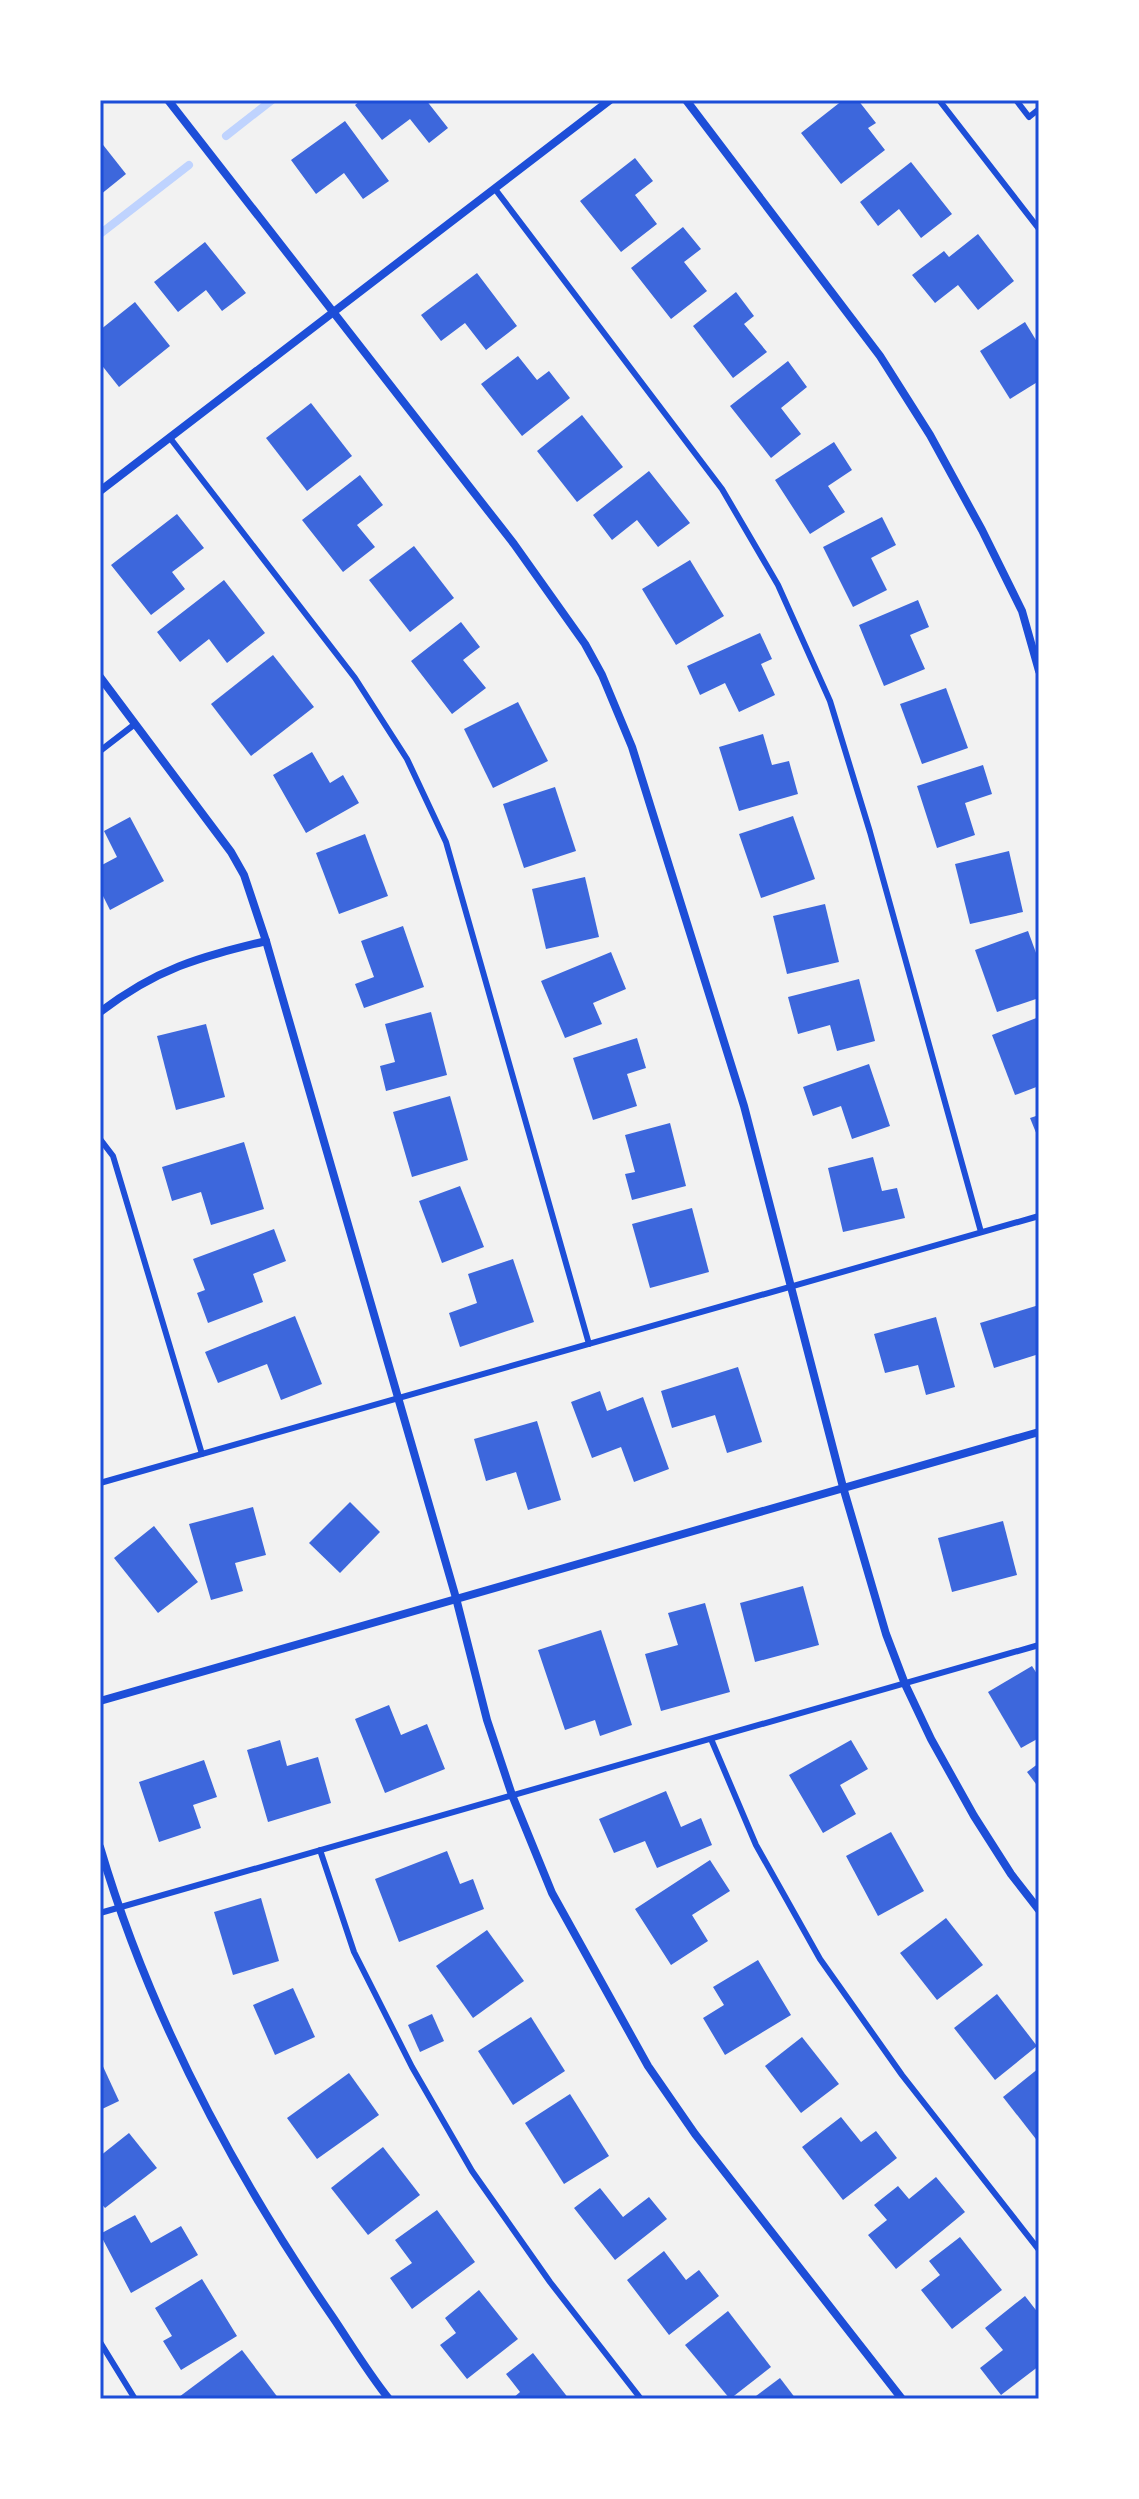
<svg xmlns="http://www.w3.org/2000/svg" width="1139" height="2499" viewBox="0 0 1139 2499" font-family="'DM Sans',sans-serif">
	<rect width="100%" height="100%" fill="#f2f2f2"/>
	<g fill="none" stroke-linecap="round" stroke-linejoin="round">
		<g stroke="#bfd3fe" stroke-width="8">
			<path d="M226,136L272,100"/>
			<path d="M100,234L189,165"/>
		</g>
	</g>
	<g fill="#3d67dc">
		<path d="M361,100H426L448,128L429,143L410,119L382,140L355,105Z"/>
		<path d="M843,100H858L876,123L868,128L885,150L841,184L801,133Z"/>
		<path d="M345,121L389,181L363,199L344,173L316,194L291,160Z"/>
		<path d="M100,141L126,174L100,195Z"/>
		<path d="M635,158L653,181L635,195L657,224L621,252L580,201Z"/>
		<path d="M911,162L952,214L921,238L899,209L878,226L860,202Z"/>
		<path d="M683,227L701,249L684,262L707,291L671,319L631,268Z"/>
		<path d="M978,234L1014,281L978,310L958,285L935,303L912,275L944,251L949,257Z"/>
		<path d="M205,242L246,293L222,311L206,290L178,312L154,282Z"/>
		<path d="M477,273L517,326L486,350L465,323L441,341L421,315Z"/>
		<path d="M736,292L754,316L744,324L767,352L733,378L693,326Z"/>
		<path d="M135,302L170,346L119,387L100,363V330Z"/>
		<path d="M1025,322L1039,345V381L1010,399L980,351Z"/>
		<path d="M518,356L537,380L549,371L570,398L522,436L481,384Z"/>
		<path d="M788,361L807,387L781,408L801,434L771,458L730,406Z"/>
		<path d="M311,403L352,456L307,491L266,438Z"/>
		<path d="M582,415L623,467L577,502L537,451Z"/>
		<path d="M834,442L852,470L828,486L845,512L810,534L775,480Z"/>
		<path d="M649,471L690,523L658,547L637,520L612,540L593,515Z"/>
		<path d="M360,475L383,505L357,525L375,547L343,572L302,520Z"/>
		<path d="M177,514L204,548L172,572L185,589L151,615L111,565Z"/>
		<path d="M882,517L896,545L871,558L887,590L853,607L823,547Z"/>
		<path d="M414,546L454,598L410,632L369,580Z"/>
		<path d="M690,560L724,616L676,645L642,589Z"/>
		<path d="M224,580L265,633L227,663L209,639L180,662L157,632Z"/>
		<path d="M918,600L929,627L910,635L925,669L884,686L859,625Z"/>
		<path d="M461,622L480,647L463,660L486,688L452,714L411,661Z"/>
		<path d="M760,633L772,659L761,664L775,695L739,712L725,683L700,695L687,666Z"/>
		<path d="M273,655L314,707L251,756L211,704Z"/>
		<path d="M946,688L968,748L922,764L900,704Z"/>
		<path d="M518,702L548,761L493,788L464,729Z"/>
		<path d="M763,734L772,765L789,761L798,794L739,811L719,747Z"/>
		<path d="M312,752L330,783L343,775L359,803L306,833L273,775Z"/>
		<path d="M983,765L992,794L965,803L975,835L937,848L917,786Z"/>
		<path d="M555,787L576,851L524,868L503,804Z"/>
		<path d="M793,816L815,879L761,898L739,834Z"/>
		<path d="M130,817L164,881L110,910L100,890V866L117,857L104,831Z"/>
		<path d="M365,834L388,896L339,914L316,853Z"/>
		<path d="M1009,851L1023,912L970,924L955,864Z"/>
		<path d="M585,877L599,937L546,949L532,889Z"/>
		<path d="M825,904L839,962L787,974L773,916Z"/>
		<path d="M403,926L424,987L364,1008L355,984L374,977L361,941Z"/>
		<path d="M1028,931L1039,961V998L997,1012L975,950Z"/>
		<path d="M611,952L626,989L593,1003L602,1024L565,1038L541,981Z"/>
		<path d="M859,979L875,1041L837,1051L830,1025L798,1034L788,997Z"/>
		<path d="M431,1012L447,1075L386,1091L380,1066L395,1062L385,1024Z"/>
		<path d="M1039,1017V1086L1015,1095L992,1035Z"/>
		<path d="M206,1024L225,1097L176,1110L157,1036Z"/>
		<path d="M637,1038L646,1068L627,1074L637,1106L593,1120L573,1058Z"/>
		<path d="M869,1064L890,1126L852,1139L841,1106L813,1116L803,1087Z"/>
		<path d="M450,1096L468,1160L412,1177L393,1112Z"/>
		<path d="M1039,1115V1140L1030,1118Z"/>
		<path d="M670,1123L686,1186L632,1200L625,1174L635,1172L625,1135Z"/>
		<path d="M244,1142L264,1209L211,1225L201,1192L172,1201L162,1167Z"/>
		<path d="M873,1157L882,1191L897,1188L905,1218L843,1232L828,1168Z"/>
		<path d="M460,1186L484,1247L442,1263L419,1201Z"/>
		<path d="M692,1208L709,1272L650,1288L632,1224Z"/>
		<path d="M274,1229L286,1261L253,1274L263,1302L208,1323L197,1293L205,1290L193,1259Z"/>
		<path d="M513,1259L534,1322L460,1347L449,1313L477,1303L468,1274Z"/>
		<path d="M1039,1305V1354L994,1368L980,1323Z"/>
		<path d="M295,1316L322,1384L281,1400L267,1364L218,1383L205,1352Z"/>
		<path d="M936,1317L955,1387L926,1395L918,1365L885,1373L874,1334Z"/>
		<path d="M738,1367L762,1442L727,1453L715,1415L672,1428L661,1391Z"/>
		<path d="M600,1391L607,1411L643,1397L669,1469L634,1482L621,1447L592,1458L571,1402Z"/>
		<path d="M537,1421L561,1500L528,1510L516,1472L486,1481L474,1439Z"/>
		<path d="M350,1502L380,1532L340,1573L309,1543Z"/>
		<path d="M253,1507L266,1555L235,1563L243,1591L211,1600L189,1524Z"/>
		<path d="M1003,1521L1017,1575L952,1592L938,1538Z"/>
		<path d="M154,1526L198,1582L158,1613L114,1558Z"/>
		<path d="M803,1586L819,1645L755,1662L740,1603Z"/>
		<path d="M705,1603L730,1692L661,1711L645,1654L678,1645L668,1613Z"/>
		<path d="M601,1630L632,1725L600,1736L595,1720L565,1730L538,1650Z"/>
		<path d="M1032,1666L1039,1677V1738L1021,1748L988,1692Z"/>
		<path d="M389,1705L401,1735L427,1724L445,1769L385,1793L355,1719Z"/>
		<path d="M280,1740L287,1766L318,1757L331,1803L268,1822L247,1750Z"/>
		<path d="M851,1740L868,1769L840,1785L856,1814L823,1833L789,1775Z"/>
		<path d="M204,1760L217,1797L193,1805L201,1828L159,1842L139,1782Z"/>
		<path d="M1039,1763V1788L1027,1772Z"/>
		<path d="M666,1791L681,1827L701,1818L712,1845L657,1868L645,1841L614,1853L599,1819Z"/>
		<path d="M891,1832L924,1891L878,1916L846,1856Z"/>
		<path d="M447,1851L460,1884L473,1879L484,1909L399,1942L375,1879Z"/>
		<path d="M710,1860L730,1891L692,1915L708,1941L671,1965L635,1909Z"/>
		<path d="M261,1898L279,1961L233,1975L214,1912Z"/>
		<path d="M946,1918L983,1965L937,2000L900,1953Z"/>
		<path d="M487,1930L524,1981L473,2018L436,1966Z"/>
		<path d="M758,1960L791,2015L725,2055L703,2018L724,2005L713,1987Z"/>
		<path d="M293,1988L315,2037L275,2055L253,2005Z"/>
		<path d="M997,1994L1037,2046L995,2080L954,2028Z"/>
		<path d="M432,2014L444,2041L420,2052L408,2025Z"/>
		<path d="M531,2017L565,2071L513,2105L478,2051Z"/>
		<path d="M802,2037L839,2084L801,2113L765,2066Z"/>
		<path d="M100,2060L119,2101L100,2110Z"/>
		<path d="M1039,2068V2143L1003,2097Z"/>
		<path d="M349,2073L379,2115L317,2159L287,2118Z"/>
		<path d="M570,2094L609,2156L564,2184L525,2123Z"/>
		<path d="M841,2117L861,2142L876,2131L897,2158L843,2200L802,2147Z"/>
		<path d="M129,2133L157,2168L105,2208L100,2202V2156Z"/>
		<path d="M383,2147L420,2195L368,2235L331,2188Z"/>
		<path d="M936,2177L965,2212L896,2269L868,2235L887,2220L874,2205L898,2186L909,2199Z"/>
		<path d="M600,2188L623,2217L649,2197L667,2219L615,2260L574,2208Z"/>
		<path d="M437,2210L475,2262L412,2309L390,2278L412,2263L395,2240Z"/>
		<path d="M135,2215L151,2243L181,2226L198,2255L131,2293L100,2234Z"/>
		<path d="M960,2237L1002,2290L952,2329L921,2290L940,2275L929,2261Z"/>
		<path d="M664,2251L686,2280L699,2270L719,2296L669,2335L627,2280Z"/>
		<path d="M202,2279L237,2336L181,2370L163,2341L172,2336L155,2308Z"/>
		<path d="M479,2290L518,2339L467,2379L440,2345L456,2333L445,2318Z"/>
		<path d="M1025,2296L1039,2314V2366L1001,2395L980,2368L1003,2350L985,2328Z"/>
		<path d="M728,2311L771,2367L730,2399L685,2345Z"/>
		<path d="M242,2350L279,2399H180L179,2397Z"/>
		<path d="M533,2353L569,2399H512L520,2392L506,2374Z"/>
		<path d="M780,2378L796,2399H752Z"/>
	</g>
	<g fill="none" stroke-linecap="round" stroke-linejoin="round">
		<g stroke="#1d4ed8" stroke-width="6">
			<path d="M939,100L1039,229"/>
			<path d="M1016,100L1029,117L1039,109"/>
			<path d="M495,189L722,489L778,585L830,701L870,832L981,1232"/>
			<path d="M170,438L355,678L407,759L446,842L589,1344"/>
			<path d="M100,751L135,724"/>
			<path d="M100,1139L113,1156L202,1454"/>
			<path d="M100,1483L1039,1216"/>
			<path d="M711,1739L756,1845L820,1959L902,2075L1039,2250"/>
			<path d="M320,1850L354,1952L412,2067L472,2171L550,2282L641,2399"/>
			<path d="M100,1913L1039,1645"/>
			<path d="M100,2342L135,2399"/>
		</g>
		<g stroke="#1d4ed8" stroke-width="8">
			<path d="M168,100L514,544L585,644L602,675L632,747L744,1106L843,1487L886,1634L905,1684L931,1739L974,1816L1011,1874L1039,1910"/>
			<path d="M686,100L880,356L930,435L982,530L1022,611L1039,671"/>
			<path d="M100,491L610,100"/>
			<path d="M100,677L231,852L244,875L266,941L456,1598L487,1720L512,1795L552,1893L648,2066L695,2134L902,2399"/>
			<path d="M100,1012C158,968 197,958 266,941"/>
			<path d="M100,1701L1039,1432"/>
			<path d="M100,1847C150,2017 234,2174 334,2319C352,2346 369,2374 389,2399"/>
		</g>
	</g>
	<rect width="1139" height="2499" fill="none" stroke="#ffffff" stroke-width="204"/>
	<rect x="102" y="102" width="935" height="2295" fill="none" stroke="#1d4ed8" stroke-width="3"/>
</svg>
